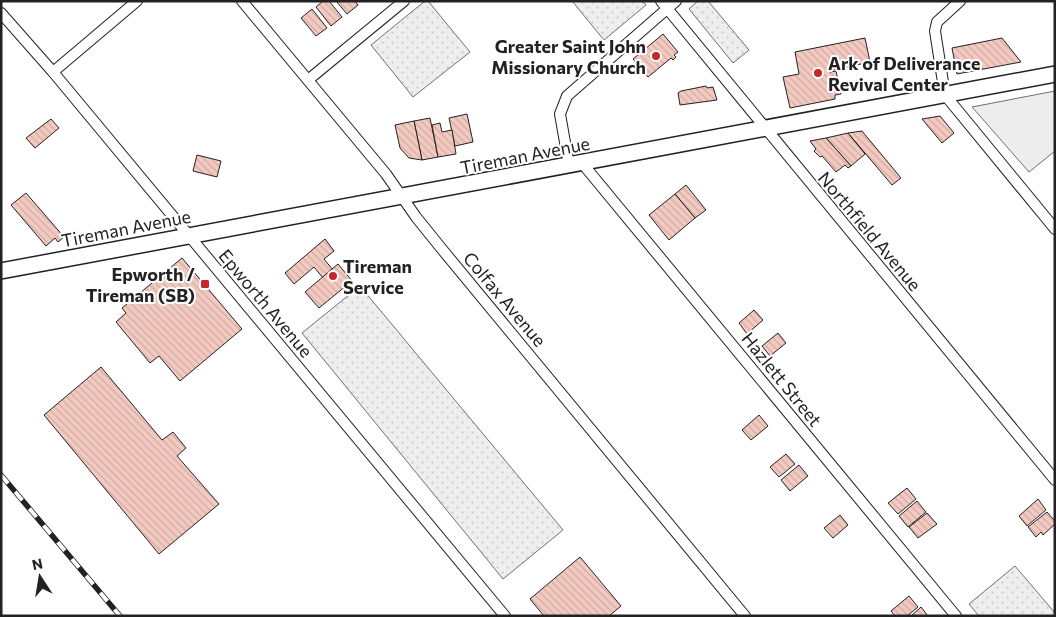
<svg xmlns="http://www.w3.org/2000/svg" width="1056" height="617" viewBox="0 0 1056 617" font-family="Commissioner,sans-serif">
	<defs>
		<pattern id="grass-dots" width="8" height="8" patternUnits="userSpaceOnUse" patternTransform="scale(1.25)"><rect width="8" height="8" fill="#eee"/><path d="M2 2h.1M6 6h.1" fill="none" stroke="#ccc" stroke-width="1.8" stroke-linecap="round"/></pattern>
		<pattern id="building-back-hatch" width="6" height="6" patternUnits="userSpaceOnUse" patternTransform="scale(1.25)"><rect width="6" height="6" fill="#f3c9c0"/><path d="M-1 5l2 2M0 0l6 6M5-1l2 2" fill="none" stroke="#d0aca5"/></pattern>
	</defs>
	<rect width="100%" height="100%" fill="#fff"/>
	<g fill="url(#grass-dots)" stroke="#6f6f6f">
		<path d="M425,1H428L470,52L413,97L371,45Z"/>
		<path d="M572,1H643L646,5L604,40Z"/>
		<path d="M698,1H708L749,50L733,63L689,9Z"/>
		<path d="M360,286L563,530L503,579L302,333Z"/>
		<path d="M1015,566L1055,613V616H979L969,604Z"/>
	</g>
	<path fill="#ededed" stroke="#6f6f6f" d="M1055,91V151L1029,172L972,107Z"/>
	<g fill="url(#building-back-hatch)" stroke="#222">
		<path d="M323,1H329L342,17L331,26L316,7Z"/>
		<path d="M336,1H355L358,5L347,14Z"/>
		<path d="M312,9L327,28L316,36L301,18Z"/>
		<path d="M663,34L678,52L674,55L676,57L673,60L671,58L648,77L633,59Z"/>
		<path d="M865,38L870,62L829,71L830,72L836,71L841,94L835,95V99L790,108L783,77L799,74L795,52Z"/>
		<path d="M1002,38L1021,62L957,74L952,48Z"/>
		<path d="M706,86L707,88L713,87L717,100L680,105L678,93L681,91Z"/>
		<path d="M467,114L473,142L455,146L449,118Z"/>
		<path d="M940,116L954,133L942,143L922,119Z"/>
		<path d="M430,118L438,157L422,160L414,121Z"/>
		<path d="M51,119L59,128L35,148L26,138Z"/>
		<path d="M414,121L422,160L409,158L400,148L395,125Z"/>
		<path d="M440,123L442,132L452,130L456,154L438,157L432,125Z"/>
		<path d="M862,131L901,178L892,185L848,133Z"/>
		<path d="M848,133L865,154L851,166L826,138Z"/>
		<path d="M826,138L851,166L848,168L845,165L836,172L822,156L820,157L814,151L816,149L810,141Z"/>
		<path d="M197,155L221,161L217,177L193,171Z"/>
		<path d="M686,185L706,210L695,218L675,194Z"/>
		<path d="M26,193L64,237L58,242L55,238L46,246L11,205Z"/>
		<path d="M675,194L695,218L669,240L649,215Z"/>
		<path d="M325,239L334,251L324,259L333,270L323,278L314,267L294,284L285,273Z"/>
		<path d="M182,258L242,329L180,381L159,356L150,363L116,322L126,313L122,308Z"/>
		<path d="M338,264L352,281L319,308L305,292Z"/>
		<path d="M754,310L763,320L747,334L739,323Z"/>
		<path d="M778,333L786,343L770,356L762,346Z"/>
		<path d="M101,367L162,440L173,432L186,448L177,456L219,504L159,554L44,415Z"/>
		<path d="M759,415L768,426L751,440L742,430Z"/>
		<path d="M786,454L795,464L779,477L770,467Z"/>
		<path d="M799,465L808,476L790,491L781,480Z"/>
		<path d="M907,488L916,499L898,514L888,503Z"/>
		<path d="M1038,499L1046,510L1027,526L1019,516Z"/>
		<path d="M917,501L926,512L908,527L899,516Z"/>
		<path d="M1047,512L1055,521V524L1043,535L1041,532L1036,537L1028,527Z"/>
		<path d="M927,513L937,524L918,538L909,527Z"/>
		<path d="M840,515L848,525L833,538L824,528Z"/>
		<path d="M580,557L621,606L609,616H544L530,599Z"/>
		<path d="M909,596L918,607L907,616H895L891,611Z"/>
		<path d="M921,607L928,616H911Z"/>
	</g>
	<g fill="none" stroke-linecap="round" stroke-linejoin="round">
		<g stroke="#222" stroke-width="12">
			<g id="street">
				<path d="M242,1L386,174L416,217L441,248L745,616"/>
				<path d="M661,1L1055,480"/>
				<path d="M960,1L937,22L935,31L945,95L1055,229"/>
				<path d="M1,13L53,72L505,616"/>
				<path d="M53,72L137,1"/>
				<path d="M308,80L404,1"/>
				<path d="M582,163L956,616"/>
				<path d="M569,165L560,114L567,96L676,1"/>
			</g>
		</g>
		<g stroke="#222" stroke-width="18">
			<path id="secondary" d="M1,271L1055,74"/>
		</g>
		<use href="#street" stroke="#fff" stroke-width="10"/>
		<use href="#secondary" stroke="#fff" stroke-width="15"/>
		<g stroke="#222" stroke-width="5.5">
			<path id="rail" d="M1,475L120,616"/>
		</g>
		<use href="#rail" stroke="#fff" stroke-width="4" stroke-dasharray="11" stroke-linecap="butt"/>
	</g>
	<g fill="#c62828" stroke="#fff" stroke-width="2">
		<circle cx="656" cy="56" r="5"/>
		<circle cx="818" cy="73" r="5"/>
		<circle cx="333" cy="276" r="5"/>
		<rect x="200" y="279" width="10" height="10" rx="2.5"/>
	</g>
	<g text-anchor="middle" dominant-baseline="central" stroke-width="4" stroke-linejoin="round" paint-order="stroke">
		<g font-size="18" font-weight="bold" fill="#222" stroke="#fff" text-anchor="end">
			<text x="646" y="46">Greater Saint John<tspan x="646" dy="21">Missionary Church</tspan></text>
			<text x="828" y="63" text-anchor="start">Ark of Deliverance<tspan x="828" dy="21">Revival Center</tspan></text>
			<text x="343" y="266" text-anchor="start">Tireman<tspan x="343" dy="21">Service</tspan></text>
			<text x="195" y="274">Epworth /<tspan x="195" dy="21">Tireman (SB)</tspan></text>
		</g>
		<g font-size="18" fill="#222" stroke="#fff">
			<text transform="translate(525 155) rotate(-11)">Tireman Avenue</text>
			<text transform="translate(126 228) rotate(-11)">Tireman Avenue</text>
			<text transform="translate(870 231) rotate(50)">Northfield Avenue</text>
			<text transform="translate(505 299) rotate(50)">Colfax Avenue</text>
			<text transform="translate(266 303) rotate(50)">Epworth Avenue</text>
			<text transform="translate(782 379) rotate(51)">Hazlett Street</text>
		</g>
	</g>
	<rect width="1056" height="617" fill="none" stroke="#222222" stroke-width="5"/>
	<g transform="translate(40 577) rotate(348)" stroke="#ffffff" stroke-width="4" paint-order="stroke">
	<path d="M0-4L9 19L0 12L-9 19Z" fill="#222222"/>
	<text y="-8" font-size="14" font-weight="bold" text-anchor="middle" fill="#222222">N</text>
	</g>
</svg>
